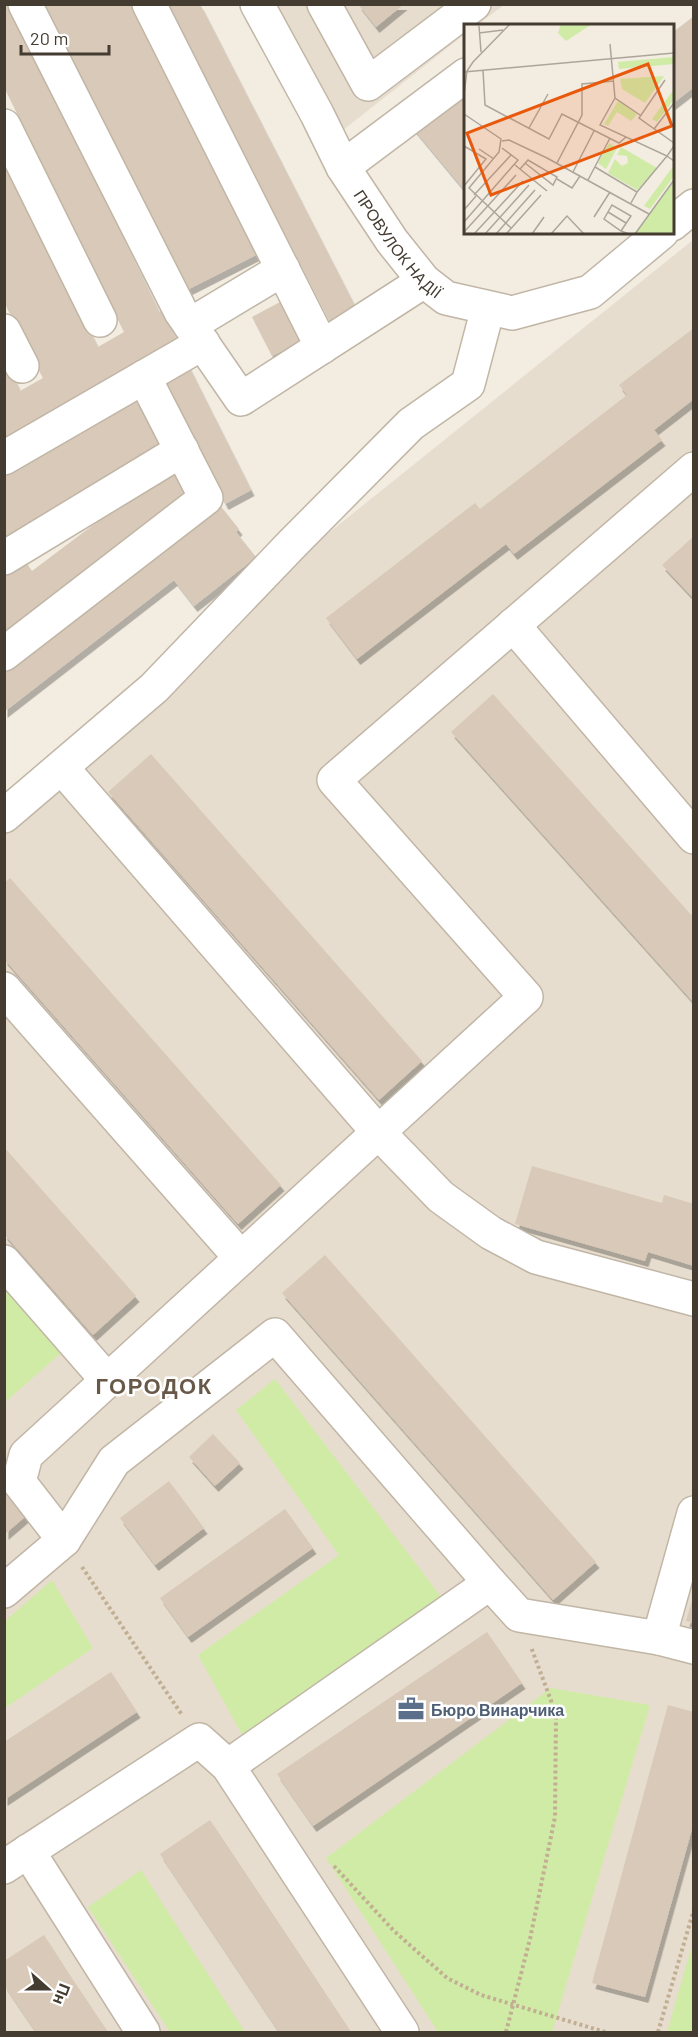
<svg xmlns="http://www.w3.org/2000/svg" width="698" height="2037" viewBox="0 0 698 2037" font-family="Barlow,sans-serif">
	<defs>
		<filter id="shadow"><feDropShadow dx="3.5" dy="6" stdDeviation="0" flood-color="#0004"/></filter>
	</defs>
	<rect width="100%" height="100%" fill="#f2ece1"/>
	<g fill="#e7ddce">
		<path d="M272,5H504L477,25L466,26L465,34L338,134Z"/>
		<path d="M693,240V2032H5L4,794Z"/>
	</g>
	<g fill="#d0eba5">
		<path d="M4,1286L62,1352L5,1402H4Z"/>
		<path d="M275,1379L442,1598L245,1740L198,1655L339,1555L236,1410Z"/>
		<path d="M52,1580L93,1648L5,1708V1621Z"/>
		<path d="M551,1688L650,1705L552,2032H438L326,1858Z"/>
		<path d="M141,1870L245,2032H170L88,1907Z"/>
		<path d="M693,1942V2032H667Z"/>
	</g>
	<g fill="#d8c9b8" filter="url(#shadow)">
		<path d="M4,4H10L159,312L161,311L179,343L5,441V360L20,391L43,378L4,302V163L98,347L124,332L4,87Z"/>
		<path d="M39,4H135L258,254L181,293Z"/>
		<path d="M167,4H200L359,314L333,328Z"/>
		<path d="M358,4H404L376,27Z"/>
		<path d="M694,16V87L672,104V33Z"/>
		<path d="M466,85V192L413,128Z"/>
		<path d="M282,301L302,341L272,356L252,317Z"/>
		<path d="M694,328V399L654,430L662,440L514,554L506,544L357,659L326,618L475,503L480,509L627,395L619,385Z"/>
		<path d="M186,361L251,490L225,504L160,374Z"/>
		<path d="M133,396L163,447L4,542V473Z"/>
		<path d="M169,468L190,496L4,637V566L20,554L32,571Z"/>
		<path d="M219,504L239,529L236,532L256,557L194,606L174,580L4,712V672Z"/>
		<path d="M694,536V599L662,565Z"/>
		<path d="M493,694L694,918V1003L451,732Z"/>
		<path d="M151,754L422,1061L379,1100L108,792Z"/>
		<path d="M10,878L281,1185L238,1224L4,959V883Z"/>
		<path d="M4,1147L136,1296L93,1335L4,1234Z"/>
		<path d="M532,1166L662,1203L664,1195L694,1204V1266L648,1252L645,1261L515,1224Z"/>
		<path d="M325,1255L596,1562L553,1600L282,1293Z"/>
		<path d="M213,1434L240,1463L215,1486L189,1457Z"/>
		<path d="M169,1481L204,1528L155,1565L120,1518Z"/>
		<path d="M5,1490L26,1516L5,1534Z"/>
		<path d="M285,1509L313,1548L188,1637L160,1598Z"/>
		<path d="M693,1597H694V1623L686,1621Z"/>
		<path d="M487,1632L522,1683L313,1826L277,1774Z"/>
		<path d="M111,1672L137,1712L4,1800V1742Z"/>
		<path d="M668,1705L694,1712V1822L645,1997L592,1983Z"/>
		<path d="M210,1820L310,1970L351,2032H279L160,1854Z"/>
		<path d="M44,1935L69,1974L108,2032H36L4,1985V1961Z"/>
	</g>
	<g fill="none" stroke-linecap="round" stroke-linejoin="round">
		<g stroke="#c1b6a6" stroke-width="36">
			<g id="minor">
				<path d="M25,4L181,312L241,399L424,281"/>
				<path d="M149,4L322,347"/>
				<path id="s1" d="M257,4L317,114L343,167L392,241L424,281L446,298L512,313L590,292L662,232"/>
				<path d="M324,4L368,84L474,4"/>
				<path d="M4,126L100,320"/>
				<path d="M343,167L466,75"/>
				<path d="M672,224L694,206"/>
				<path d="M190,325L283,269"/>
				<path d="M4,331L22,366"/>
				<path d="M4,458L203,343"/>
				<path d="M4,558L182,450"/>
				<path d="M513,625L694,837"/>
				<path d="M4,654L206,498L144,377"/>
				<path d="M62,768L378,1132L441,1197L491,1233L536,1257L694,1299"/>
				<path d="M4,816L154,688L293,543L411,424L468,384L488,308"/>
				<path d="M4,989L241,1258"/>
				<path d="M4,1262L107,1380"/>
				<path d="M64,1540L19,1482L26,1455L526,997L334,780L694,469"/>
				<path d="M4,1591L64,1540L114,1461L275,1335L490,1583"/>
				<path d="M659,1638L694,1513"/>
				<path d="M228,1766L490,1583L519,1615L659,1638L694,1647"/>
				<path d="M28,1851L143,2032"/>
				<path d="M4,1867L199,1740L228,1766L402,2032"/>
			</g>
		</g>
		<g stroke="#c1ae93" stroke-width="4" stroke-dasharray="3 3" stroke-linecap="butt">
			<path d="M82,1567L182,1715"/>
			<path d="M334,1866L394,1931L447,1978L481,1995L605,2032"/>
			<path d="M506,2032L530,1939L555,1817L556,1714L531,1647"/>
			<path d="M658,2032L694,1909"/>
		</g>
		<use href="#minor" stroke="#fff" stroke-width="33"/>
	</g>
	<defs>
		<g id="office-bare" transform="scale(2.07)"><path d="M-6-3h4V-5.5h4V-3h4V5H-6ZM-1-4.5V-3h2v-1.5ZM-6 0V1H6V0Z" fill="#5c6f8a" stroke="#fff" stroke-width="2.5" paint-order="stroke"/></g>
	</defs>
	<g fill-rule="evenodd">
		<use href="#office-bare" x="411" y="1709"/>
	</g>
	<g text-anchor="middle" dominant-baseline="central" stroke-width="5" stroke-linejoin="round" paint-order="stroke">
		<g font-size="16" fill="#443b31" stroke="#fff">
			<text stroke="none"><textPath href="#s1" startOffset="279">ПРОВУЛОК НАДІЇ</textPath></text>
		</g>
		<g font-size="16" font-weight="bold" fill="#4e5e75" stroke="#fff" text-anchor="start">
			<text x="431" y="1709">Бюро Винарчика</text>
		</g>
		<g font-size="22" font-weight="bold" letter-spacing="1.5" fill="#675848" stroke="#fff">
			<text x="154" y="1385">ГОРОДОК</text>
		</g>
	</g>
	<g transform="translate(464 24)">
		<rect width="210" height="210" fill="#f2ece1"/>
		<path d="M97,0H128L102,17L94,9ZM210,33V40L155,45L154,38ZM200,52L181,79L158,65L156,55ZM210,65V75L193,98L188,95ZM154,77L173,90L167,97L153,88L144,102L140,100ZM145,119L153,124L142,145L134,139ZM157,123L193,144L173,166L144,149L151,135L158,142L164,139L163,132L153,131ZM210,141V152L186,185L180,182ZM210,156V210H171Z" fill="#d0eba5"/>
		<path fill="none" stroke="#aca59b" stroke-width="1.5" d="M15,2L17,28M15,9L39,6M146,20L151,74L176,91M19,46L21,81L85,115L98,90L155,119L162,113M0,48L210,29M201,56L175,94L210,119M0,70L3,47L9,38L46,0M151,74L136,101L203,132L173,168M0,90L37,115L35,128L5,164L47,204M65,104L84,70M190,105L210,79M38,117L45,116L83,134L185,190M0,122L22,135L0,162M210,122L203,132L210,137M15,125L30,135M93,139L118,91V60L150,57M51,141L83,167M131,143L173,168L167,179M56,145L64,136L93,153L89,161L61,139M109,148L130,107M93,155L108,164L116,152M124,156L146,114M10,171L47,131M0,186L12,172M144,188L162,199M130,193L146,168M0,198L54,136L38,124M157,207L167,192L148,181L140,195L157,207L165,210M0,208L52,151M10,210L59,157M21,210L65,161M32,210L71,166M42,210L77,171M68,210L80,193M87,210L103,192L120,210M171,210L210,156"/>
		<path fill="#e8590c" fill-opacity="0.15" stroke="#e8590c" stroke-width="3" d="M184,40L208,102L27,171L3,109Z"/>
		<rect width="210" height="210" fill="none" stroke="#443b31" stroke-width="3"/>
	</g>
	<rect width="698" height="2037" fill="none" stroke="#443b31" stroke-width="12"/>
	<g transform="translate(48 1989) rotate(111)" stroke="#ffffff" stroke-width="4.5" paint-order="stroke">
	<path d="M0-4.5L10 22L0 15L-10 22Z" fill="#443b31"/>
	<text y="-9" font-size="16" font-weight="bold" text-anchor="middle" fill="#443b31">Пн</text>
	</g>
	<path d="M21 45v9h88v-9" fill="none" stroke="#443b31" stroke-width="3"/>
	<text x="30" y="45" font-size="18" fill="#443b31" stroke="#ffffff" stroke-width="4.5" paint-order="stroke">20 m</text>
</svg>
